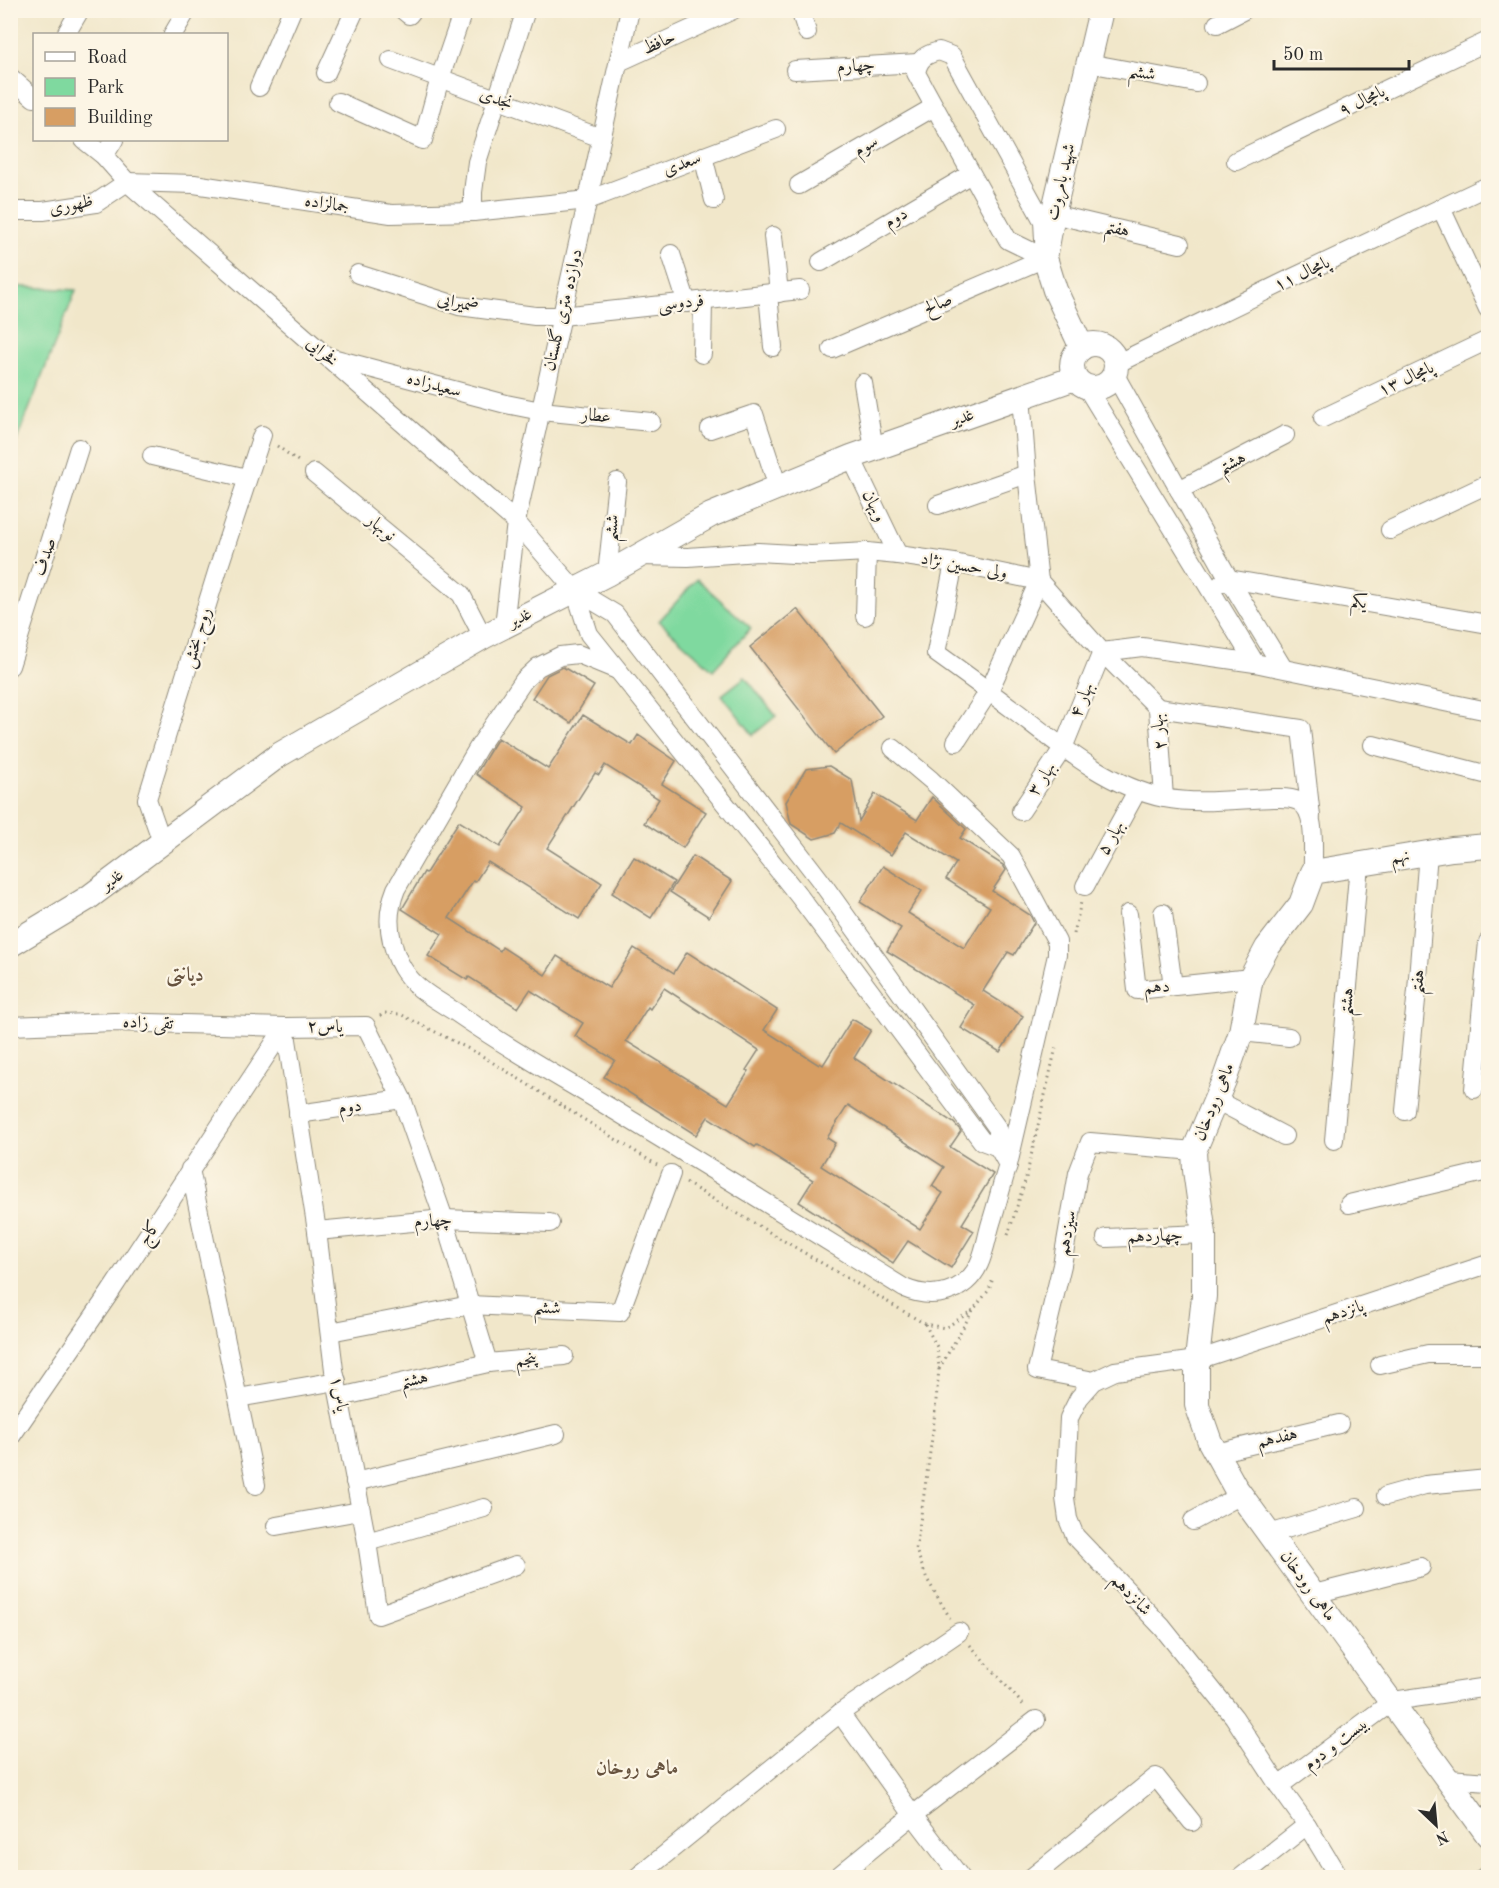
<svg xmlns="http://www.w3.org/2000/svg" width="1499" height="1888" viewBox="0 0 1499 1888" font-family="'Old Standard TT',Amiri,serif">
	<rect width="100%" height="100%" fill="#fcf5e5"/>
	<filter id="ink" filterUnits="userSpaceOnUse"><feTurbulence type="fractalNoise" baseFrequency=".0167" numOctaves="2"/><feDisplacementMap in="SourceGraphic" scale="12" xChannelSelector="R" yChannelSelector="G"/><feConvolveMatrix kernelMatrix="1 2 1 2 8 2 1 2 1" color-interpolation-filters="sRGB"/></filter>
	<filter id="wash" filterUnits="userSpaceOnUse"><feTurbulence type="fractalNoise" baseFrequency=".008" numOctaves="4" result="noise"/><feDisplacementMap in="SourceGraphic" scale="24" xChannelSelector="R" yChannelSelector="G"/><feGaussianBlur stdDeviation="1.35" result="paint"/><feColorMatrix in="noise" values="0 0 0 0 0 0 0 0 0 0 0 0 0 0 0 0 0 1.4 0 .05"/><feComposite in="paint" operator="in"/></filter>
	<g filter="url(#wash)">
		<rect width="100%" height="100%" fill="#f1e7ca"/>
		<g fill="#7fd99f" stroke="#558265" stroke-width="1.5">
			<path d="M11,286L76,290L11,455L10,286Z"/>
			<path d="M697,579L751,628L713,670L659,621Z"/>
			<path d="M745,677L776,716L753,735L722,695Z"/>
		</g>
		<g id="blocks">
			<g fill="#d79e63" fill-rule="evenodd">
				<path d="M797,609L882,716L834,754L750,647Z"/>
				<path d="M563,667L594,686L571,723L532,698L547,675Z"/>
				<path d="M583,715L632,745L638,735L676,761L662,784L706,812L683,848L644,823L659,799L605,765L599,775L595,773L547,848L602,883L579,919L488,862L475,882L473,881L449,918L500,951L502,947L545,975L557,956L609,988L634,948L674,973L687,952L777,1010L764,1030L819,1065L820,1063L823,1065L852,1019L871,1030L854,1058L954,1123L961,1131L950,1147L993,1174L962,1224L974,1231L951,1268L908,1241L893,1263L799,1202L813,1180L757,1145L755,1147L708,1117L696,1135L604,1077L615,1060L575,1036L583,1023L530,990L518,1008L469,977L467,980L428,956L442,934L402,909L424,872L426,873L459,821L500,847L526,807L476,774L488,754L498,738L548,769ZM664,988L759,1050L746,1070L749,1071L728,1104L626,1041L648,1007L650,1009ZM848,1105L944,1167L932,1186L943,1193L920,1229L821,1166L835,1143L827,1138Z"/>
				<path d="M829,766L852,780L859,821L875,794L917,820L932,797L966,829L960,838L1003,865L1006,870L992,891L1030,915L1034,923L1014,955L1008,952L983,991L1023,1016L1000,1052L961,1028L975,1005L887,951L901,928L860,902L883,866L922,891L908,913L964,948L990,907L946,879L956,863L906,832L891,855L841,823L835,833L814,839L791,824L786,802L806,769Z"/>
				<path d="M693,856L732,881L709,917L670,892Z"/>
				<path d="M634,857L674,882L651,918L612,893Z"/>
			</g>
		</g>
	</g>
	<g filter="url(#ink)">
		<use href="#blocks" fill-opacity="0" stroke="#8e897a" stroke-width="1.5"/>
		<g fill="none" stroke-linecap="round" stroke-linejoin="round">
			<g stroke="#8e897a" stroke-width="20">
				<g id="minor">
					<path d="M403,10L409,15L413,10"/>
					<path d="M800,10L807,32"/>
					<path d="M1217,24L1244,10"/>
					<path d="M66,34L80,10"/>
					<path d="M173,34L187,10"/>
					<path d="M939,51L952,56L1043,221L1045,258L1008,240L916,73C919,58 925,55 939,51Z"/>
					<path d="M391,60L601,138"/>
					<path d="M619,62L733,10"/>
					<path d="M1088,63L1196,83"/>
					<path d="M795,70L918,63"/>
					<path d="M326,73L355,10"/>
					<path d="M10,77L34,98"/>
					<path d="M259,87L292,10"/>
					<path d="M338,102L423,140L440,78L463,11"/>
					<path d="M84,140L104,156L127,182L516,522L575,590L615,614L820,880L998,1129V1147L982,1141L799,896L589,634L575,590"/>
					<path d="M104,156L114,140"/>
					<path d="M703,156L714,200"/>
					<path d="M1236,161L1488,41"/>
					<path d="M127,182L194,184L391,214L473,212L588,200L776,129"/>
					<path d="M799,185L934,107"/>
					<path d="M1441,208L1488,309"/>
					<path d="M10,211H43L96,203L127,182"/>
					<path d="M473,212V192L477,162L526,10"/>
					<path d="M1053,214L1180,244"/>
					<path d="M773,236L779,293"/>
					<path d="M671,254L687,303"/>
					<path d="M821,262L971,174"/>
					<path d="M358,274L459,306L535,316H562L800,290"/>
					<path d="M768,294L773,347"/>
					<path d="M832,349L1045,258"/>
					<path d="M702,354L703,301"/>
					<path d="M332,358L506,404L541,411L651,422"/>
					<path d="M1116,364L1288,280L1488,186"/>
					<path d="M1115,375L1229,579L1283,668"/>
					<path d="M863,383L874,449"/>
					<path d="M1087,388L1255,663"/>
					<path d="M1323,418L1488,340"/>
					<path d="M710,429L754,414L778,487"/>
					<path d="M152,456L247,478"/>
					<path d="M851,457L898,555"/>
					<path d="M314,473L461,594L483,637"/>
					<path d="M1179,490L1285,435"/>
					<path d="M938,505L1027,474"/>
					<path d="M1390,530L1488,484"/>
					<path d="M639,556L688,557L758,552L811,555L867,552L898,555L954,563L1039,581L1102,652L1142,647L1255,663L1488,711"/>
					<path d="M954,563L936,653C964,673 991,693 1018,713C1062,747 1108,786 1164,798C1199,805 1238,799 1274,798C1281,798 1290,797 1298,801C1318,810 1312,853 1313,872"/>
					<path d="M607,574L617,482"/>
					<path d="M1222,583L1229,579L1488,624"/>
					<path d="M865,616L867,552"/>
					<path d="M504,626L516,522L630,10"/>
					<path d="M10,666L79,448"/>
					<path d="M617,670L578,654L560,656L538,667L524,680L478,748L396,889C394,894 392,900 391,906C386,928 394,958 407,975C419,991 438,1001 454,1011C493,1038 533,1062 574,1086C685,1152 794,1220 904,1288C932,1300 965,1294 979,1264C985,1251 987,1236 991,1223C997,1204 1002,1184 1008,1165L998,1147"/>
					<path d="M1158,708L1301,729L1311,816"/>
					<path d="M956,742L989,691L1039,581L1027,474L1021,396"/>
					<path d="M1373,745L1488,775"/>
					<path d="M893,748L931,780L1011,856L1057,942V955L1008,1165"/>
					<path d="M1021,811L1063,748L1102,652L1158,708L1164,798"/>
					<path d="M162,842L147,799L218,569L262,435"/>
					<path d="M1085,886L1137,791"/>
					<path d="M1163,913L1173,986"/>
					<path d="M1128,914L1137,990L1251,978"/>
					<path d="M10,1026L114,1022L285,1027L366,1026L402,1099L444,1219L488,1363"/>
					<path d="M285,1027L317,1231L334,1370L367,1542L378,1615L516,1565"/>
					<path d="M1241,1032L1289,1037"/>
					<path d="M1474,1089L1488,942"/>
					<path d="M1216,1100L1284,1136"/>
					<path d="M1405,1111L1417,990L1428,853"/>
					<path d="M298,1114L402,1099"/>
					<path d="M1334,1140L1359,865"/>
					<path d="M190,1169L256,1485"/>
					<path d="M1349,1204L1488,1171"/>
					<path d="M317,1231L444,1219L550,1223"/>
					<path d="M1106,1238L1204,1234"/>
					<path d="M330,1332L470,1305L620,1312L671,1174"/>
					<path d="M1380,1365L1428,1354H1488"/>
					<path d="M1094,1381L1037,1370L1062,1265L1078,1173L1090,1142L1194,1151"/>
					<path d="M340,1397L488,1363L564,1356"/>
					<path d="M238,1398L337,1381"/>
					<path d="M10,1438L109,1294L285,1027"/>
					<path d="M1216,1453L1339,1424"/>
					<path d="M355,1482L556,1434"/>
					<path d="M1386,1496L1425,1485L1488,1479"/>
					<path d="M1193,1521L1241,1495"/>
					<path d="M276,1526L360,1511"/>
					<path d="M1269,1534L1357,1508"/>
					<path d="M367,1542L484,1508"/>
					<path d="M1314,1594L1421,1567"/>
					<path d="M840,1713L913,1815L961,1878"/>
					<path d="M1449,1779L1488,1782"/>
					<path d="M1279,1786L1393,1701L1488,1687"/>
					<path d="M636,1878L840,1713L959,1632"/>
					<path d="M836,1878L913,1815L1036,1720"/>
					<path d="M1031,1878L1156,1777L1192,1822"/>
					<path d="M1240,1878L1307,1825"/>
					<path d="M1339,1878L1307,1825L1279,1786L1234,1717L1162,1627L1075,1536L1068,1519L1065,1498L1069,1418L1079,1398L1094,1381L1115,1371L1197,1360L1488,1264"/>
					<path d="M1483,1878L1488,1874"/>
				</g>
			</g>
			<g stroke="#8e897a" stroke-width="26">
				<g id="major">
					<circle cx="1094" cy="366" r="22"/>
					<path d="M1082,348L1055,290L1045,258L1053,214L1101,10"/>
					<path d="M1488,846L1452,849L1313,872L1301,904L1267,948L1251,978L1241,1032L1225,1078L1194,1151L1195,1170L1204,1234V1296L1197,1360V1405L1210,1442L1235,1487L1488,1835"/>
					<path d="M10,945L88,898L279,755L483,637L607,574L711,515L851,457L1075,378"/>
				</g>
			</g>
			<g stroke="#8e897a" stroke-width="3" stroke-dasharray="1.5 4.5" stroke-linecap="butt">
				<path d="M277,446L301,463"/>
				<path d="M1074,934L1081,902"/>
				<path d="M380,1016L384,1013L400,1014L479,1054L657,1165"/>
				<path d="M686,1183L925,1324L945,1328L973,1310"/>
				<path d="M1008,1235L1026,1178L1056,1047"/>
				<path d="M925,1324L937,1347L939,1369L933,1431L916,1550L927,1579L950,1618"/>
				<path d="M939,1369L973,1310L989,1290L993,1278"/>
				<path d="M970,1645L1025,1707"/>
			</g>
			<use href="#minor" stroke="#fff" stroke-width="18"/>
			<use href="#major" stroke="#fff" stroke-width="24"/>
		</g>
	</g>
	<g text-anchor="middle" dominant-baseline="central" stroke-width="4.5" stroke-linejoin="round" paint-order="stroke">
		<g font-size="18" fill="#2b2b2b" stroke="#fcf5e5">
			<text transform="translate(659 43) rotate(-24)">حافظ</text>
			<text transform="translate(856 66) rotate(-3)">چهارم</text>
			<text transform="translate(1142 73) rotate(10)">ششم</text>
			<text transform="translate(496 99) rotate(20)">نجدی</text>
			<text transform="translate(1362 101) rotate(-26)">پامچال ۹</text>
			<text transform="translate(866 146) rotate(-30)">سوم</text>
			<text transform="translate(682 164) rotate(-21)">سعدی</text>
			<text transform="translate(1061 182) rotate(-77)">شهید بامروت</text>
			<text transform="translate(327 204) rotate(9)">جمالزاده</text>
			<text transform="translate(71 205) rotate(-11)">ظهوری</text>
			<text transform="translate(896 218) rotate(-30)">دوم</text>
			<text transform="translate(1117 229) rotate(13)">هفتم</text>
			<text transform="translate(1302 274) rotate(-25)">پامچال ۱۱</text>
			<text transform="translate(458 303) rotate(12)">ضمیرایی</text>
			<text transform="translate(681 303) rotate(-6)">فردوسی</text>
			<text transform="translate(938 304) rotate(-23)">صالح</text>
			<text transform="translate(563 310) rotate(-77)">دوازده متری گلستان</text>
			<text transform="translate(322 352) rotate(41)">فخرایی</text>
			<text transform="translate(1406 379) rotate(-25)">پامچال ۱۳</text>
			<text transform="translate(434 385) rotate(15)">سعیدزاده</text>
			<text transform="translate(596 416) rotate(6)">عطار</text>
			<text transform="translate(962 418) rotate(-20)">غدیر</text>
			<text transform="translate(1232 463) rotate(-28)">هشتم</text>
			<text transform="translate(874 506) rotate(64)">ویهان</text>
			<text transform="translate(381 528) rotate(39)">نوبهار</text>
			<text transform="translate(612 528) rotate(-84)">ششم</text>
			<text transform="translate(45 557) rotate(-72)">صدف</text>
			<text transform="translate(964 566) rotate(10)">ولی حسین نژاد</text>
			<text transform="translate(1359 602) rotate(10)">یکم</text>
			<text transform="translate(520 618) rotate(-27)">غدیر</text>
			<text transform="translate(197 638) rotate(-73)">روح بخش</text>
			<text transform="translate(1082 700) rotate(-68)">بهار ۴</text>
			<text transform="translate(1159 732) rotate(-96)">بهار ۲</text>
			<text transform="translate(1042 779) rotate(-57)">بهار ۳</text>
			<text transform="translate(1111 838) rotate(-61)">بهار ۵</text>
			<text transform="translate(1400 857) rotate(-10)">نهم</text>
			<text transform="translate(112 880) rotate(-37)">غدیر</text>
			<text transform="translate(1418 982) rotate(-85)">هفتم</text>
			<text transform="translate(1157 987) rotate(-2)">دهم</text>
			<text transform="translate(1347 1002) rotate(-85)">هشتم</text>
			<text transform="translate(148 1023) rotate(2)">تقی زاده</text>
			<text x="325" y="1027">یاس۲</text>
			<text transform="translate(1214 1102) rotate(-68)">ماهی رودخان</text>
			<text transform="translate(350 1107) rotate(-8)">دوم</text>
			<text transform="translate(433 1221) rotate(-3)">چهارم</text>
			<text transform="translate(149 1233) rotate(-57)">کاج</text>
			<text transform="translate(1067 1233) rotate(-80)">سیزدهم</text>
			<text transform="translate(1155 1236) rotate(-2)">چهاردهم</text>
			<text transform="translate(547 1308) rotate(3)">ششم</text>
			<text transform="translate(1343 1312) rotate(-18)">پانزدهم</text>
			<text transform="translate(526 1360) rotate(-6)">پنجم</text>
			<text transform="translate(414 1380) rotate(-13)">هشتم</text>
			<text transform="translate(339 1394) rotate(79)">یاس۱</text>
			<text transform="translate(1277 1438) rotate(-13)">هفدهم</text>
			<text transform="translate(1308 1586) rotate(54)">ماهی رودخان</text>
			<text transform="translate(1131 1595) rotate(46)">شانزدهم</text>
			<text transform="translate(1336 1744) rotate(-37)">بیست و دوم</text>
		</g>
		<g font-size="20" font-weight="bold" fill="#67533f" stroke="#fcf5e5">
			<text x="185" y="976">دیانتی</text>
			<text x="637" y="1769">ماهی روخان</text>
		</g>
	</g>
	<rect width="1499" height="1888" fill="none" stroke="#fcf5e5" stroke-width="36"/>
	<rect x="33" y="33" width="195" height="108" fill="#fcf5e5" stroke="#a8a49b" stroke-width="1.5"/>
	<rect x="45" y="52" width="30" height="9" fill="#ffffff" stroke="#a8a49b" stroke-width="1.5"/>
	<text x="87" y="63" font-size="18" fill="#2b2b2b">Road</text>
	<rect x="45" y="78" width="30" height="18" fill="#7fd99f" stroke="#a8a49b" stroke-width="1.5"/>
	<text x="87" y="93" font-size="18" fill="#2b2b2b">Park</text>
	<rect x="45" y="108" width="30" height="18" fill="#d79e63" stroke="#a8a49b" stroke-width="1.5"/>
	<text x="87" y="123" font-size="18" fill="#2b2b2b">Building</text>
	<g transform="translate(1436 1825) rotate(154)" stroke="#fcf5e5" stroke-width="4.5" paint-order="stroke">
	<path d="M0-4.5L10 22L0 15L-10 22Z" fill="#2b2b2b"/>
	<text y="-9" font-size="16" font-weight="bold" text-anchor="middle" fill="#2b2b2b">N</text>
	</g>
	<path d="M1274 60v9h135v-9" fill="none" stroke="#2b2b2b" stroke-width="3"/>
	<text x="1283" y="60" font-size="18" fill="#2b2b2b" stroke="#fcf5e5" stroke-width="4.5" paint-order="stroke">50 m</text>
</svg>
